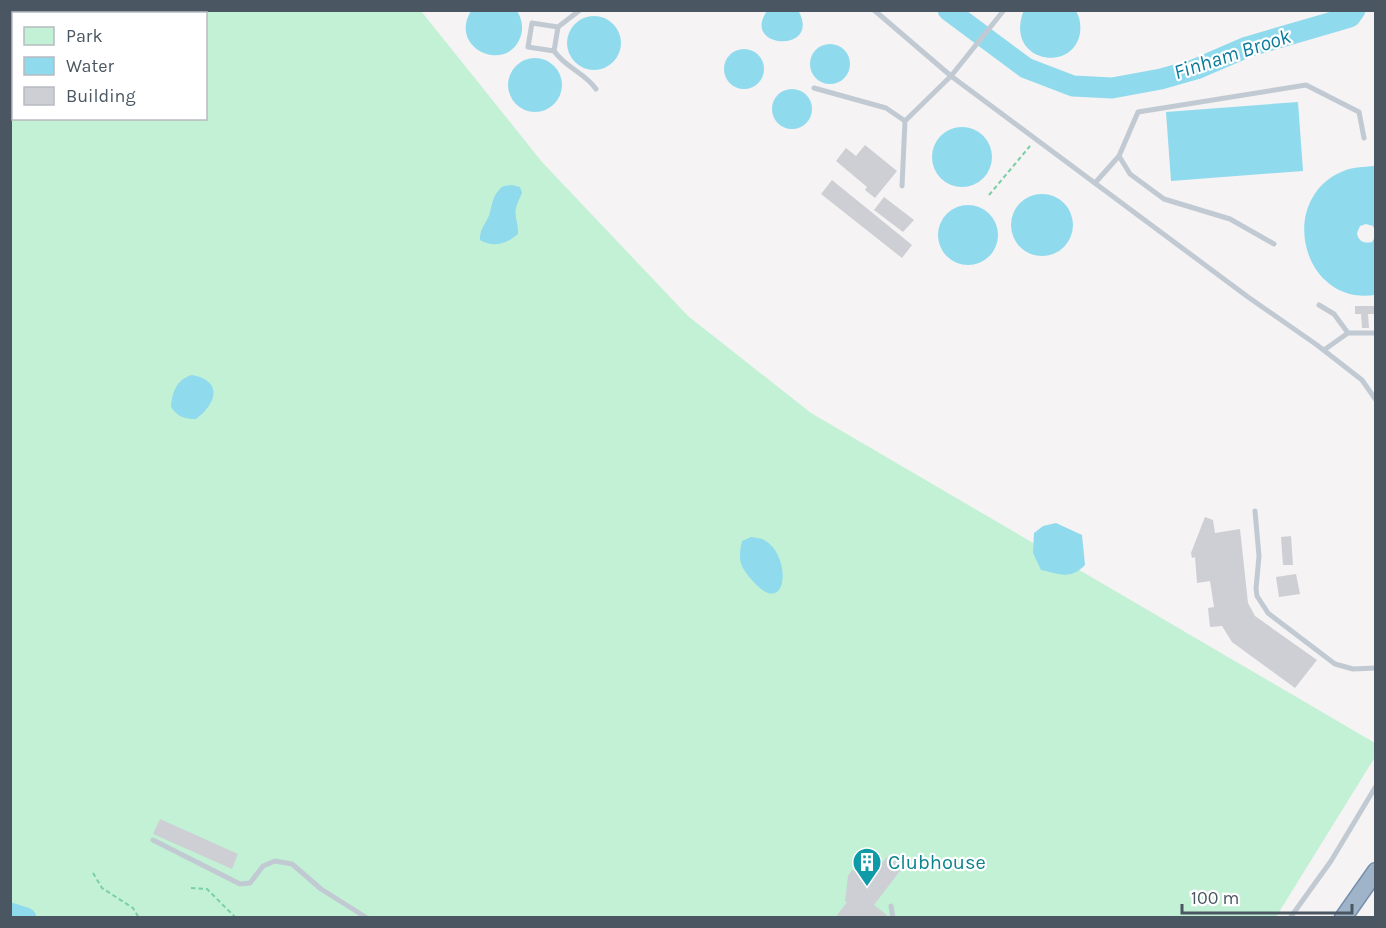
<svg xmlns="http://www.w3.org/2000/svg" width="1386" height="928" font-family="Karla,sans-serif">
  <rect width="100%" height="100%" fill="#f5f3f3"/>
  <path fill="#c3f1d5" fill-rule="evenodd" d="M 11,11 L 421,11 L 542,162 L 688,316 L 811,413 L 1375,743 L 1375,757 L 1276,917 L 11,917 ZM 14,14 L 206,14 L 206,118 L 14,118 Z"/>
  <path fill="#90daee" d="M 798,10 C 823,54 740,49 767,11 Z
    M 1024,10 L 1076,11 C 1080,18 1081,25 1080,33 C 1073,75 1003,61 1024,10 Z
    M 517,11 C 522,19 524,28 520,38 C 506,74 448,48 471,11 Z
    M567 43a27 27 0 1 1 54 0a27 27 0 1 1-54 0Z
    M810 64a20 20 0 1 1 40 0a20 20 0 1 1-40 0Z
    M724 69a20 20 0 1 1 40 0a20 20 0 1 1-40 0Z
    M508 85a27 27 0 1 1 54 0a27 27 0 1 1-54 0Z
    M772 109a20 20 0 1 1 40 0a20 20 0 1 1-40 0Z
    M 1298,102 L 1303,171 L 1171,181 L 1166,112 Z
    M932 157a30 30 0 1 1 60 0a30 30 0 1 1-60 0Z
    M 1373,166 L 1376,166 L 1375,230 L 1373,226 L 1366,224 L 1360,226 L 1357,233 C 1358,241 1364,244 1372,242 L 1375,237 L 1375,295 C 1301,306 1275,196 1346,170 C 1354,167 1365,167 1373,166 Z
    M 512,185 L 520,187 L 522,193 C 520,198 517,203 516,208 C 514,217 519,225 518,234 C 506,244 494,248 480,240 C 479,228 488,222 490,212 C 492,205 493,196 499,190 C 502,185 507,186 512,185 Z
    M1011 225a31 31 0 1 1 62 0a31 31 0 1 1-62 0Z
    M938 235a30 30 0 1 1 60 0a30 30 0 1 1-60 0Z
    M 192,375 C 224,381 216,404 196,419 C 184,419 178,417 171,407 C 172,392 177,379 192,375 Z
    M 1056,523 L 1082,535 L 1085,565 C 1071,580 1059,574 1041,570 L 1033,553 L 1034,533 L 1043,526 Z
    M 751,537 C 755,538 761,538 764,540 C 793,555 788,623 751,579 C 739,565 738,559 742,541 Z"/>
  <g fill="none" stroke-linecap="round" stroke-linejoin="round">
    <path stroke="#90daee" stroke-width="21" d="M 948,10 L 1026,68 L 1073,86 L 1112,88 L 1161,79 L 1196,69 L 1247,47 L 1350,17 L 1355,10
      M 10,913 L 26,918"/>
  </g>
  <path fill="#cdcfd5" d="M 865,145 L 897,171 L 875,198 L 865,190 L 867,187 L 836,161 L 846,148 L 856,156 Z
    M 832,180 L 912,245 L 902,258 L 821,194 Z
    M 884,197 L 914,220 L 903,232 L 874,210 Z
    M 1355,306 L 1374,306 L 1374,314 L 1368,314 L 1369,328 L 1362,328 L 1361,314 L 1355,314 Z
    M 1205,517 L 1213,520 L 1215,533 L 1240,529 L 1248,603 L 1255,616 L 1317,660 L 1295,688 L 1232,642 L 1222,626 L 1210,627 L 1208,608 L 1214,607 L 1210,581 L 1197,583 L 1195,557 L 1192,558 L 1191,553 Z
    M 1291,536 L 1293,565 L 1283,565 L 1281,537 Z
    M 1296,574 L 1300,594 L 1279,597 L 1276,577 Z
    M 160,819 L 238,854 L 232,869 L 153,834 Z
    M 887,857 L 894,862 L 898,857 L 906,863 L 874,905 L 887,915 L 886,918 L 835,918 L 847,902 L 845,901 L 848,876 L 852,870 L 858,871 L 859,865 L 855,865 L 860,858 L 883,862 Z"/>
  <g fill="none" stroke-linecap="round" stroke-linejoin="round">
    <g stroke="#7690ad" stroke-width="19">
      <path id="trunk" d="M 1343,918 L 1376,871"/>
    </g>
    <path stroke="#7ad0a6" stroke-width="2" stroke-dasharray="4.5 3" stroke-linecap="butt" d="M 989,195 L 1030,146
      M 93,873 L 102,888 L 133,908 L 139,918
      M 191,888 L 207,889 L 236,918"/>
    <path stroke="#c1cad2" stroke-width="5" d="M 874,10 L 951,76 L 1248,297 L 1317,345 L 1362,380 L 1376,400
      M 532,23 L 558,27 L 554,51 L 528,47 Z
      M 558,27 L 580,10
      M 554,51 C 567,69 584,72 596,89
      M 814,88 L 886,108 L 905,121
      M 1119,156 L 1130,174 L 1164,199 L 1230,219 L 1274,244
      M 1095,183 L 1119,156 L 1138,112 L 1306,85 L 1359,112 L 1364,138
      M 902,186 L 905,121 L 951,76 L 1004,10
      M 1319,305 L 1334,314 L 1348,333
      M 1324,350 L 1348,333 L 1376,333
      M 1255,511 L 1259,556 L 1256,589 L 1257,596 L 1268,613 L 1335,664 L 1353,669 L 1376,668
      M 153,840 L 240,884 L 250,883 L 263,866 L 275,861 L 292,864 L 321,889 L 367,918
      M 891,906 L 893,918
      M 1290,918 L 1331,861 L 1376,786"/>
    <use href="#trunk" stroke="#9fb4c9" stroke-width="16"/>
  </g>
  <defs>
    <g id="building-pin" transform="scale(1.5)"><path d="M0 17L-7.5 6A9.5 9.5 0 1 1 7.5 6Z" fill="#0f9aa8" stroke="#fff"/><path d="M-4-6H4V6H1V3H-1V6H-4ZM-2.5-4.3h1.7v1.8h-1.7ZM.8-4.3h1.7v1.8H.8ZM-2.5-1h1.7V.8h-1.7ZM.8-1h1.7V.8H.8Z" fill="#fff"/></g>
  </defs>
  <g fill-rule="evenodd">
    <use href="#building-pin" x="867" y="862"/>
  </g>
  <g text-anchor="middle" stroke-width="4.5" stroke-linejoin="round" paint-order="stroke">
    <g font-size="20" fill="#0d838f" stroke="#fff" text-anchor="start">
      <text x="888" y="869">Clubhouse</text>
    </g>
    <g font-size="21" font-style="italic" fill="#0c7c9b" stroke="#fff">
      <text transform="translate(1232 54) rotate(-18)" y="7">Finham Brook</text>
    </g>
  </g>
  <rect width="1386" height="928" fill="none" stroke="#4a5661" stroke-width="24"/>
  <rect x="12" y="12" width="195" height="108" fill="#ffffff" stroke="#b7bbc0" stroke-width="1.5"/>
  <rect x="24" y="27" width="30" height="18" fill="#c3f1d5" stroke="#b7bbc0" stroke-width="1.5"/>
  <text x="66" y="42" font-size="18" fill="#4a5661">Park</text>
  <rect x="24" y="57" width="30" height="18" fill="#90daee" stroke="#b7bbc0" stroke-width="1.5"/>
  <text x="66" y="72" font-size="18" fill="#4a5661">Water</text>
  <rect x="24" y="87" width="30" height="18" fill="#cdcfd5" stroke="#b7bbc0" stroke-width="1.5"/>
  <text x="66" y="102" font-size="18" fill="#4a5661">Building</text>
  <path d="M1182 904v9h170v-9" fill="none" stroke="#4a5661" stroke-width="3"/>
  <text x="1191" y="904" font-size="18" fill="#4a5661" stroke="#ffffff" stroke-width="4.5" paint-order="stroke">100 m</text>
</svg>
